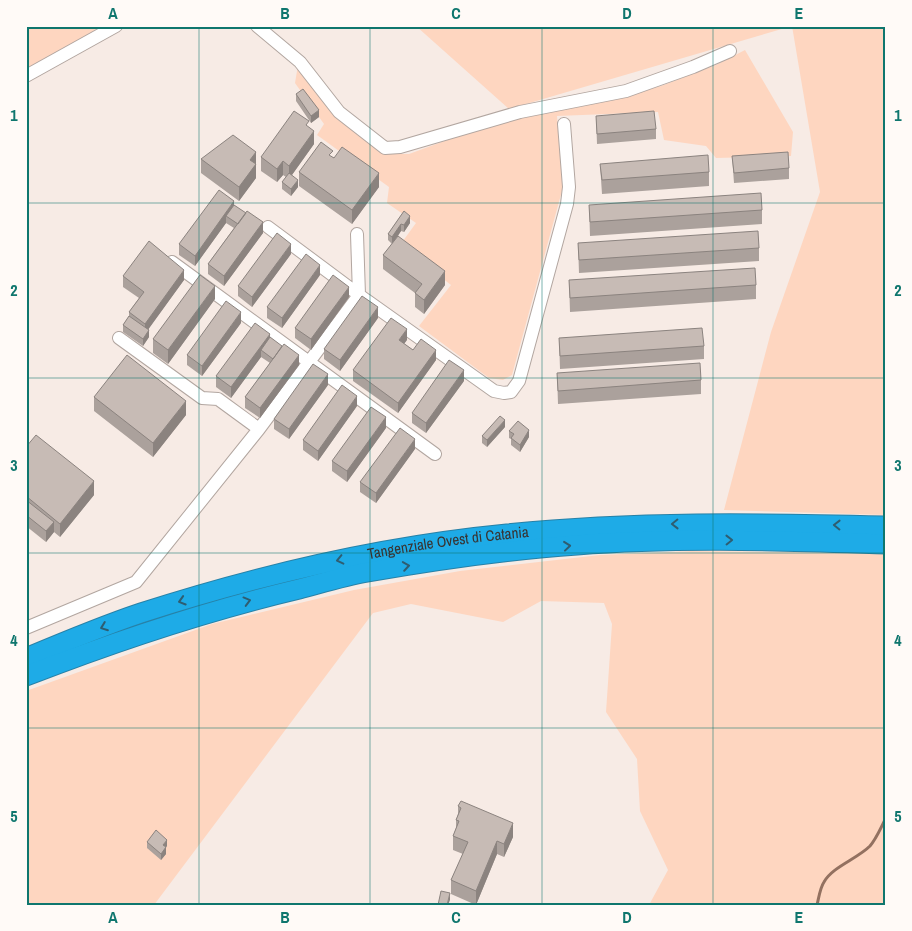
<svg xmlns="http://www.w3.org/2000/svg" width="912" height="931" font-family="'Archivo Narrow',sans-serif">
  <rect width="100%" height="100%" fill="#f7ebe5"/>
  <path fill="#fed6c0" d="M 26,26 L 105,26 L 26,70 Z
    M 416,26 L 886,26 L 886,515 L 724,510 L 771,332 L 820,192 L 792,26 L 509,109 Z
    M 745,50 L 793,132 L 791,156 L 716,158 L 706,146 L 664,140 L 658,112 L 557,116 L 563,187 L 512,375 L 503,380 L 489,378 L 419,326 L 451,285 L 400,245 L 416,223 L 387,203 L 389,187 L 317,135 L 324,124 L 295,83 L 298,65 L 385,154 L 409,154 L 494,123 L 619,98 L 661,86 L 716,65 Z
    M 692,551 L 886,553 L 886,905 L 649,905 L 668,870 L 640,811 L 637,759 L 606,712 L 612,624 L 604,603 L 541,601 L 503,622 L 411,604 L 373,613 L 154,905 L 26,905 L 26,691 L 212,624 L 354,590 L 460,571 L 600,555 Z"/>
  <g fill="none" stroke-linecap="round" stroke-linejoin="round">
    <path stroke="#937160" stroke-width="3" d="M 817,905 C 819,897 820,888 824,882 C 832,867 857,859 870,846 C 877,838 881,827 886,818"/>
    <g stroke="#b2a6a0" stroke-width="14">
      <path id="minor" d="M 257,26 L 300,62 L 339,112 L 385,148 L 400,147 L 520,112 L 626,91 L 693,67 L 730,51
        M 26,76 L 116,26
        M 268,227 L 366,300 L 494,391 L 504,393 L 511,392 L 519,381 L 567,204 L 569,187 L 564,124
        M 172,262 L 435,454
        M 119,338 L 202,398 L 218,399 L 259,429
        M 26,628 L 136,582 L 259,429 L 359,295 L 357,234"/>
    </g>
    <g stroke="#2781a7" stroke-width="21">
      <g id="highway">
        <path id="s1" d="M 26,658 C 64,642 102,626 141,613 C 259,575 383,546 507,534 C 635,521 758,523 886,526"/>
        <path d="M 26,676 C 116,641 206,611 299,589 C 322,583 345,576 368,572 C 437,560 507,550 577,545 C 680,537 783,541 886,544"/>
      </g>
    </g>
    <use href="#minor" stroke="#fff" stroke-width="12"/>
    <use href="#highway" stroke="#1eabe7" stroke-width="19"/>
  </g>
  <path fill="#aba19c" d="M 296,94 L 319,117 L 311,123 L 296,101 Z
    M 596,116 L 656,129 L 656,139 L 597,144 Z
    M 309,127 L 314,144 L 292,175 L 298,187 L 291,196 L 282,189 L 282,182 L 286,177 L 283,175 L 277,182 L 261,171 L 261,157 Z
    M 256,152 L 256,178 L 239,201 L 201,173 L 201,159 Z
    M 732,156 L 789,168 L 789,179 L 734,183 Z
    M 333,157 L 379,187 L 352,224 L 299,186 L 299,172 Z
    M 600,164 L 709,172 L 709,186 L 602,194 Z
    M 234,205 L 263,233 L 224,286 L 208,274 L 208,264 L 234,228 L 226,223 L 195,266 L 179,255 L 179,244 Z
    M 589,205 L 762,210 L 762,224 L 590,236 Z
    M 404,211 L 410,223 L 404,232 L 401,231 L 398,236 L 445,285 L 424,314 L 415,307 L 415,293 L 383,269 L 383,255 L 392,244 L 388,240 L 388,234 Z
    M 578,243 L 759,248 L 759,261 L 579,273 Z
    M 291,254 L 252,307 L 238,296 L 238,286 Z
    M 320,275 L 282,328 L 267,318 L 267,307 Z
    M 123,276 L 184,280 L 148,329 L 149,337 L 143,346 L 123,332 L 123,325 L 129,316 L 129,312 L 139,298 L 123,287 Z
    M 569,280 L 756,285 L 756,299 L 570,312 Z
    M 349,297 L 311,350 L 295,338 L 295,328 Z
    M 215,299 L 168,364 L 153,353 L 153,339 Z
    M 378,318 L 340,371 L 324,359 L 324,349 Z
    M 241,323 L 202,376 L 187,365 L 187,355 Z
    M 270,337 L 299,365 L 260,418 L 245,408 L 245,397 L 270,363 L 261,357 L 231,398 L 216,387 L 216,376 Z
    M 559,338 L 704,346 L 704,359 L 560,369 Z
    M 407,340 L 404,344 L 413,350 L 436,360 L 398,413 L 353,381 L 353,370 Z
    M 557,373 L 701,380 L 701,394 L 558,404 Z
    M 464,381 L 426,433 L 412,423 L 412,413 Z
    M 328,385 L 289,439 L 274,429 L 274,419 Z
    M 94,397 L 186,415 L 153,457 L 94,411 Z
    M 357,406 L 318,461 L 303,450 L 303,440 Z
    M 505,427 L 487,447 L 482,443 L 482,436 Z
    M 386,428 L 347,482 L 332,471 L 332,461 Z
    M 509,431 L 529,437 L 520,452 L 511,445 L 511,439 L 509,438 Z
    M 26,447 L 94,495 L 60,537 L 54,532 L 46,542 L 26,526 Z
    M 415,449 L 376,503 L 360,492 L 360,482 Z
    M 458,806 L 513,837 L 504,857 L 497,854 L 476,905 L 451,894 L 451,880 L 463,854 L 453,850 L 453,836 L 456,828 L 456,820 L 458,814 Z
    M 147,842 L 167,846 L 166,847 L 166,854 L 161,860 L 147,848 Z"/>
  <path fill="#8b837f" d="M 319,110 L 319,117 L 311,123 L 311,116 Z
    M 314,131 L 314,144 L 289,179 L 289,166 Z
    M 256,152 L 256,178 L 239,201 L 239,187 L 250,160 Z
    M 283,161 L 283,175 L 277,182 L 277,169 Z
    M 379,173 L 379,187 L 352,224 L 352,210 Z
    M 298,180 L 298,187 L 291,196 L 291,189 Z
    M 234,201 L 234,212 L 226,216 L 226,223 L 195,266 L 195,256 Z
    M 410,216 L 410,223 L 404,232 L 404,225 Z
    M 263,222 L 263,233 L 224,286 L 224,276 Z
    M 401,224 L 401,231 L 392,244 L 392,237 Z
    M 291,244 L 291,254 L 252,307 L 252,297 Z
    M 320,265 L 320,275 L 282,328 L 282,318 Z
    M 184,270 L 184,280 L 145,334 L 145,324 Z
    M 445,271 L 445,285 L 424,314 L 424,300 Z
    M 215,286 L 215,299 L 168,364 L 168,350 Z
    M 349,287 L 349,297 L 311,350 L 311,339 Z
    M 378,307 L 378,318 L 340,371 L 340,360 Z
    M 241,312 L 241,323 L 202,376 L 202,366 Z
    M 407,329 L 407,340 L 399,350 L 399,340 Z
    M 149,330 L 149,337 L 143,346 L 143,339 Z
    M 270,334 L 270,344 L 261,350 L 261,357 L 231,398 L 231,387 Z
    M 436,350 L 436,360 L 398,413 L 398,403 Z
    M 299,355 L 299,365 L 260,418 L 260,408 Z
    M 464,370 L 464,381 L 426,433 L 426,423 Z
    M 328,374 L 328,385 L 289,439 L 289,429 Z
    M 357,396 L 357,406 L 318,461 L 318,451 Z
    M 186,401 L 186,415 L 153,457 L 153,443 Z
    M 386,417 L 386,428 L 347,482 L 347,471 Z
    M 505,420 L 505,427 L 487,447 L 487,440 Z
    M 529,430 L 529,437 L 520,452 L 520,445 Z
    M 415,439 L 415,449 L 376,503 L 376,493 Z
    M 94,481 L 94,495 L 60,537 L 60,524 Z
    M 54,522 L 54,532 L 46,542 L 46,531 Z
    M 513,823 L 513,837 L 504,857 L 504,844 Z
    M 167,840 L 167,846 L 163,851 L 163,845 Z
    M 497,841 L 497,854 L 476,905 L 476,891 Z
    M 166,847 L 166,854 L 161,860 L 161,854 Z
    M 450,893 L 450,900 L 448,905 L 447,905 Z"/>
  <path fill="#c7bbb5" stroke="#8b837f" d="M 303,89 L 319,110 L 311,116 L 296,94 Z
    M 294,111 L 309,121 L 306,125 L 314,131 L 289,166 L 283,161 L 277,169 L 261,157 Z
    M 654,111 L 656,129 L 597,134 L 596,116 Z
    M 233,135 L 256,152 L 250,160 L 256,164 L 239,187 L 201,159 Z
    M 321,142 L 333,151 L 329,155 L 334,158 L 342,147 L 379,173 L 352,210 L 299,172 Z
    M 788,152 L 789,168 L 734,173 L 732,156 Z
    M 708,155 L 709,172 L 602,180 L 600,164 Z
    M 289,173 L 298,180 L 291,189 L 282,182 Z
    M 219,190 L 234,201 L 195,256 L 179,244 Z
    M 761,193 L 762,210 L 590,222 L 589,205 Z
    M 234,205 L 246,213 L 238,224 L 226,216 Z
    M 247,211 L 263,222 L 224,276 L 208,264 Z
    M 404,211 L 410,216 L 404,225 L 401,224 L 392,237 L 388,234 Z
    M 758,231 L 759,248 L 579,260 L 578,243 Z
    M 277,233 L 291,244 L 252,297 L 238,286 Z
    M 398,236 L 445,271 L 424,300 L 415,293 L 422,284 L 383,255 Z
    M 149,241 L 184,270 L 145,324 L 129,312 L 144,292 L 123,276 Z
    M 306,254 L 320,265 L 282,318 L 267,307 Z
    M 755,268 L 756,285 L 570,298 L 569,280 Z
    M 200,275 L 215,286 L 168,350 L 153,339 Z
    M 333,275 L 349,287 L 311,339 L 295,328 Z
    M 362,296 L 378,307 L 340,360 L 324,349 Z
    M 226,301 L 241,312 L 202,366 L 187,355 Z
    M 129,316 L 149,330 L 143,339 L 123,325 Z
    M 391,318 L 407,329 L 399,340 L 413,350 L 421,339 L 436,350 L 398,403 L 353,370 Z
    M 255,323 L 270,334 L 231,387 L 216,376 Z
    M 702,328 L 704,346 L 560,356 L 559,338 Z
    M 270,337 L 282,346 L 273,359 L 261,350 Z
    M 284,344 L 299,355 L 260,408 L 245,397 Z
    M 127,355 L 186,401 L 153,443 L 94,397 Z
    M 449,360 L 464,370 L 426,423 L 412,413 Z
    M 700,363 L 701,380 L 558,391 L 557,373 Z
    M 313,364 L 328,374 L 289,429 L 274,419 Z
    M 342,385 L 357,396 L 318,451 L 303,440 Z
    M 371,407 L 386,417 L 347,471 L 332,461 Z
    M 500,416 L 505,420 L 487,440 L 482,436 Z
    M 518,421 L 529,430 L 520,445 L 511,438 L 514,434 L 509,431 Z
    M 400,428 L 415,439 L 376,493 L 360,482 Z
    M 36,435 L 94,481 L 60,524 L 26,496 L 26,447 Z
    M 26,500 L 54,522 L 46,531 L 26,515 Z
    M 461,801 L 513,823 L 504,844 L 497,841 L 476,891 L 451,880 L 468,842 L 453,836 L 459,821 L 456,820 L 461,808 L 458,806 Z
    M 156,830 L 167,840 L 163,845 L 166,847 L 161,854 L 147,842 Z
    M 441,891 L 450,893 L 447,905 L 438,905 Z"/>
  <defs><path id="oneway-chevron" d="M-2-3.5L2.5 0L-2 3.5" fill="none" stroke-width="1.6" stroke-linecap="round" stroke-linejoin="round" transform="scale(1.25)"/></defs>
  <g stroke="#2f5d71">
    <use href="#oneway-chevron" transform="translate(675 524) rotate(179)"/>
    <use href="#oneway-chevron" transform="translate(837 525) rotate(-179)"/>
    <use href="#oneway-chevron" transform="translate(729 540) rotate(-1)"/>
    <use href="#oneway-chevron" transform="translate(567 546) rotate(-6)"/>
    <use href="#oneway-chevron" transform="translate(340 560) rotate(167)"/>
    <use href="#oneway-chevron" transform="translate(406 566) rotate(-9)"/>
    <use href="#oneway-chevron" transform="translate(182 601) rotate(163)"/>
    <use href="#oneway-chevron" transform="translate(247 601) rotate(-15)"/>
    <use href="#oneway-chevron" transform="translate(104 627) rotate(159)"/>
  </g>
  <path fill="none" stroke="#0f766e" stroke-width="1" stroke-opacity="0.55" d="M 199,26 L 199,905M 370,26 L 370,905M 542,26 L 542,905M 713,26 L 713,905M 26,203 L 886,203M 26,378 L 886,378M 26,553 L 886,553M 26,728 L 886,728"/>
  <g text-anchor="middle" stroke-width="4.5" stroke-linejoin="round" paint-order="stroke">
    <g font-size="15" fill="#383331" stroke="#fffaf7">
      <text dy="5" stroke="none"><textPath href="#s1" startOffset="439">Tangenziale Ovest di Catania</textPath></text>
    </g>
  </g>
  <rect width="912" height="931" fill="none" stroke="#fffaf7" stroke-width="55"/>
  <rect x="28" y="28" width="856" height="876" fill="none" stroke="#0f766e" stroke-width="2"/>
  <g font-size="16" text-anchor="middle" font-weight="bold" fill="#0f766e">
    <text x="113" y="19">A</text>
    <text x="285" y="19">B</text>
    <text x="456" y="19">C</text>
    <text x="627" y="19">D</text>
    <text x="799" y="19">E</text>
    <text x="14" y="121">1</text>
    <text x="898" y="121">1</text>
    <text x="14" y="296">2</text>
    <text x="898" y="296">2</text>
    <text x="14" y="471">3</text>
    <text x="898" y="471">3</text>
    <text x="14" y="646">4</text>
    <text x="898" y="646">4</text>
    <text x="14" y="822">5</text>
    <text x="898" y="822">5</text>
    <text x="113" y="923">A</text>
    <text x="285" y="923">B</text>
    <text x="456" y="923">C</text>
    <text x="627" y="923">D</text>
    <text x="799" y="923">E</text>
  </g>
</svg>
